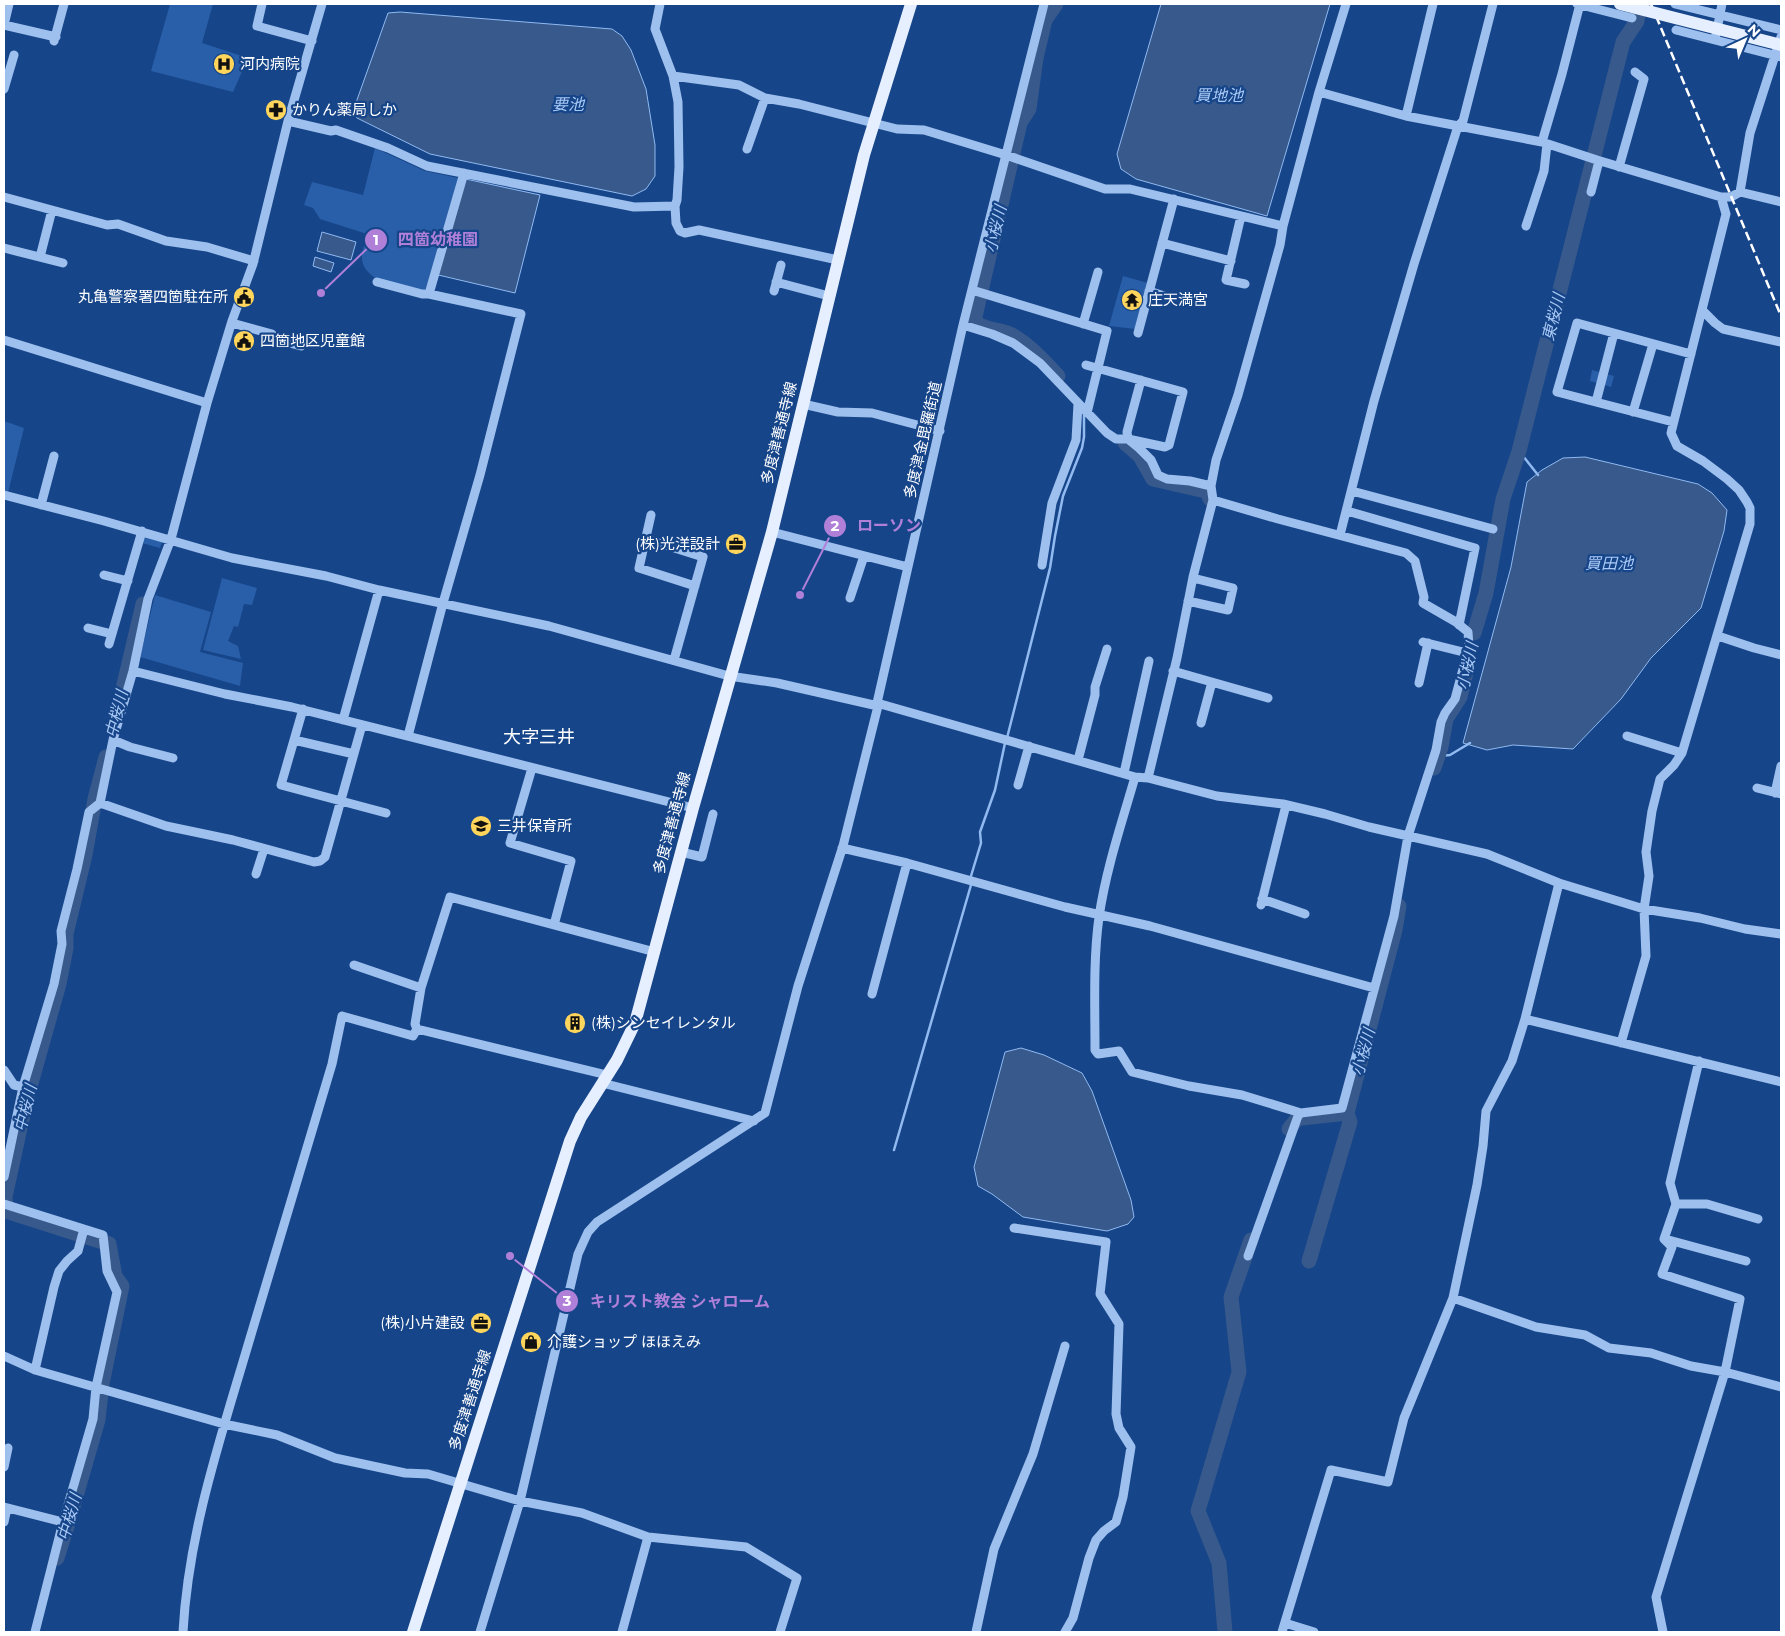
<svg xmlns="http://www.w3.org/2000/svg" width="1785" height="1636" font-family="Montserrat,'Noto Sans JP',sans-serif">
  <rect width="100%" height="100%" fill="#164589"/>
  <path fill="#295ea8" d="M 170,4 L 213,4 L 202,43 L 248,58 L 233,92 L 151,71 Z
    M 375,148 L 425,171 L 458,178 L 429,287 L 421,291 L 375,278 C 356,264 362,255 367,234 L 320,219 L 313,208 L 304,205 L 312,182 L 363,195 Z
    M 1123,276 L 1148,283 L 1135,329 L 1109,326 Z
    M 1592,370 L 1614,376 L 1611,387 L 1590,381 Z
    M 4,421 L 24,428 L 8,493 L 4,492 Z
    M 144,534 L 163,540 L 160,548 L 142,543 Z
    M 222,578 L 257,588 L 252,605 L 244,604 L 238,627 L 234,626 L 228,641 L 238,646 L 241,659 L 203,650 Z
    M 155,595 L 211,612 L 200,652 L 243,663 L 240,686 L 140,657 Z"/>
  <path fill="#37598c" stroke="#91baf1" d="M 1161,4 L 1330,4 L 1267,216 L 1136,179 L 1121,169 L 1117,154 Z
    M 400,12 L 612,29 L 622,36 L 631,50 L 646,89 L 655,145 L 655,176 L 646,189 L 632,196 L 430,154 L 357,118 L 353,111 L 388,13 Z
    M 461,178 L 540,195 L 515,293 L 434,274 Z
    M 322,232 L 356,242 L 351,260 L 317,251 Z
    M 315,257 L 334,263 L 331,272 L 313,266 Z
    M 1585,457 L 1698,484 L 1712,493 L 1727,510 L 1724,531 L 1701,608 L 1651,658 L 1621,699 L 1573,749 L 1513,745 L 1487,750 L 1463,743 L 1511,567 L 1527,482 L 1542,470 L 1563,458 Z
    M 1021,1048 L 1044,1055 L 1082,1073 L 1092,1091 L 1131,1200 L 1134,1217 L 1128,1224 L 1107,1231 L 1023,1217 L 992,1194 L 978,1186 L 974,1167 L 1005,1052 Z"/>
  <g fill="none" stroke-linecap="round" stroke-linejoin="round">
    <path stroke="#91baf1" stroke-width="2.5" d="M 1519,451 L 1538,475
      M 1007,738 L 1050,568 L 1055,536 L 1063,496 L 1082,448 L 1084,437 L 1084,415
      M 1439,756 L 1450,755 L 1470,743
      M 894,1150 L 971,885 L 971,876 L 981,843 L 980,832 L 995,790 L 1005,743"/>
    <path stroke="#37598c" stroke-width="15" d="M 1056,4 L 1045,20 L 1036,58 L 1029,109 L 1020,123 L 974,321 C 983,330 999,329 1010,334 C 1029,344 1044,361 1058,376
      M 1125,443 L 1140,456 L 1153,479 L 1205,491 L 1208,493 L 1210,499
      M 1474,633 L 1486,593 L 1503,499 L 1519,451 L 1623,42 L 1637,21 L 1639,4
      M 116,718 L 143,604
      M 1434,768 L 1441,747 L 1446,719 L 1460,697 L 1466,673
      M 1289,1129 L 1297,1119 L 1302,1118 L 1347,1113
      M 1309,1261 L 1350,1122 L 1347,1113 L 1395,930 L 1399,906
      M 57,1558 L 70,1517 L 98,1420 L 102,1384 L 122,1286 L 115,1276 L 109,1244 L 6,1211 L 5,1197 L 26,1101 L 59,984 L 66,948 L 66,934 L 85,855 L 95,799 L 106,757
      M 1225,1632 L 1219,1563 L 1198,1511 L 1239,1372 L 1231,1297 L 1251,1240"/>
    <path stroke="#9ec0ee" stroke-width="9" d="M 262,4 L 257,26 L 312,41
      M 660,4 L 655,29 L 673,76 L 678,102 L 679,167 L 677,200 L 675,206 L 676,223 L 680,231 L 685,233 L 699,230 L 838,260
      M 1346,4 L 1319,92 L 1406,116 L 1542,142 L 1597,160 L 1721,197 L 1731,197 L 1740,192 L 1781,202
      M 1577,4 L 1632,18
      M 1675,4 L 1781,30
      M 1722,4 L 1715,40 L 1781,57
      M 4,25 L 56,37
      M 4,25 L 9,4
      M 1676,30 L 1715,40
      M 54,41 L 64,4
      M 673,76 L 739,85 L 765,98 L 799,104 L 897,129 L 924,130 L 1006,155 L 1105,189 L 1130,189 L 1283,226
      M 4,89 L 14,55
      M 1406,116 L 1433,4
      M 288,121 L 331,131 L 336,130 L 388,148 L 427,166 L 634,207 L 675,206
      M 1542,142 L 1562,74 L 1580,4
      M 747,149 L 765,98
      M 1619,167 L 1644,79 L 1635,72
      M 1591,192 L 1599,161
      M 1740,192 L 1750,133 L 1781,37
      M 4,197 L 107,225 L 118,224 L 166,241 L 207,247 L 254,261
      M 1241,216 L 1226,280 L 1245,284
      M 1526,226 L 1544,171 L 1547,144
      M 1162,243 L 1231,261
      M 4,248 L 63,263
      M 40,257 L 52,210
      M 377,282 L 422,294 L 429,294 L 521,314 L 480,475 L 443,603 L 408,736
      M 776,282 L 829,296
      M 972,290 L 1107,331 L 1087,413
      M 774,291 L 781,265
      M 1149,291 L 1167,297
      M 429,294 L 464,173
      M 1702,310 L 1715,323 L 1723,329 L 1781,342
      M 232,323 L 272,334 L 274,339 L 301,346
      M 1083,324 L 1098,272
      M 963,325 L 992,334 L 1013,343 L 1040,363 L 1107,433 L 1116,439 L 1128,439 L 1139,448 L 1151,460 L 1158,475 L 1167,479 L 1190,481 L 1211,486
      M 1138,333 L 1174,199
      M 4,340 L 207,403
      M 1086,365 L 1183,392 L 1169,445 L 1165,447 L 1128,439 L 1127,432 L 1141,380
      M 1596,402 L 1614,333
      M 803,404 L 838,412 L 872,413 L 940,431
      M 1633,412 L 1653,344
      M 1673,422 L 1557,392 L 1577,323 L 1691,354
      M 1352,491 L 1493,529
      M 4,495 L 104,521 L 232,558 L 326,576 L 379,590 L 549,626 L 729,676 L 777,683 L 878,706
      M 1213,500 L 1278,519 L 1406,553 L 1415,561 L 1424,597 L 1423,603 L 1456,622 L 1468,632 L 1469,647 L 1455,699 L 1445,713 L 1441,722 L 1436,750 L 1408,836 L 1394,916 L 1342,1108 L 1301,1113 L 1298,1116 L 1248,1256
      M 41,505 L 54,456
      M 1347,511 L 1475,548 L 1459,625
      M 651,515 L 639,568 L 695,586
      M 772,532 L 908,567
      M 1340,535 L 1374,401 L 1414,264 L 1458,126 L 1463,121 L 1493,4
      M 646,539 L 703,557 L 674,660
      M 1042,565 L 1052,503 L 1076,440 L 1078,404
      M 104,575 L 128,581
      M 850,598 L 864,556
      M 1188,601 L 1228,610 L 1233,588 L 1193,578
      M 88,628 L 112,634
      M 1718,636 L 1754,648 L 1781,655
      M 1423,642 L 1467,653
      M 109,644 L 142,531
      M 133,671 L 225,694 L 292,707 L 693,808
      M 1173,671 L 1268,698
      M 1419,683 L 1428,643
      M 877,703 L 1135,777 L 1148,778 L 1217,796 L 1283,804 L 1325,814 L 1369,827 L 1487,854 L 1559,883 L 1644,909 L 1700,918 L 1745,929 L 1781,934
      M 303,709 L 281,785 L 386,813
      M 343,720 L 379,590
      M 1201,723 L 1212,682
      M 1627,736 L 1682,753
      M 113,740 L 130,747 L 173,758
      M 294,740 L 354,754
      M 1078,760 L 1095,695 L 1095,687 L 1107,649
      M 532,768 L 510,843 L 571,861 L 554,925
      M 1124,773 L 1149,661
      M 1135,777 C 1122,822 1106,869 1099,917 C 1093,961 1095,1005 1095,1050 L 1098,1054 L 1119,1051 L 1132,1072 L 1189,1086 L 1242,1095 L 1301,1113
      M 1148,778 L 1177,658 L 1193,577 L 1213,500 L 1211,486 L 1216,460 L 1238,395 L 1280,245 L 1283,226 L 1319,92
      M 1018,785 L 1029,746
      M 1757,788 L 1781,794
      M 1775,793 L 1781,766
      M 100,803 L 166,826 L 233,840 L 314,862 L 320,861 L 325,857 L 362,725
      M 842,848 L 907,863 L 1065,907 L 1150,926 L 1374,988
      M 681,852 L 702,857 L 713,814
      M 256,874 L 264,849
      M 1262,899 L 1305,914
      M 1261,905 L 1286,805
      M 354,965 L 421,988
      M 872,994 L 907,863
      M 1525,1019 L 1781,1082
      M 417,1029 L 415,1024 L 421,988 L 450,897 L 655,952
      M 1621,1043 L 1646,956 L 1644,909 L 1649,876 L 1646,852 L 1652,811 L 1660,779 L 1674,765 L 1682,753 L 1750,524 L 1750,508 L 1747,502 L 1739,490 L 1727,479 L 1703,461 L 1677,446 L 1671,433 L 1726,214 L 1721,197
      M 4,1070 L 14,1085 L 23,1087
      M 602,1083 L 754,1121
      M 4,1177 L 23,1087 L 54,984 L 62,944 L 61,931 L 77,869 L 89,812 L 100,803 L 113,740 L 133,671 L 148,599 L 171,539 L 207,403 L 232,321 L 253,264 L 288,121 L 322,4
      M 4,1204 L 103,1235 L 107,1271 L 117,1292 L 96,1387 L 93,1419 L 63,1522 L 35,1632
      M 1676,1204 L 1707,1204 L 1758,1219
      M 1014,1228 L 1106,1242 L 1100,1294 L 1119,1324 L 1116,1414 L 1119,1428 L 1131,1447 L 1123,1497 L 1116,1522 L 1104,1531 L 1096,1540 L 1089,1558 L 1073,1618 L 1065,1632
      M 1665,1239 L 1746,1261
      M 1453,1298 L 1536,1327 L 1585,1335 L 1609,1348 L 1651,1353 L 1691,1366 L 1725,1372 L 1781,1387
      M 4,1356 L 35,1370 L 224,1424 L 277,1435 L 335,1458 L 405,1473 L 428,1474 L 520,1501 L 582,1513 L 648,1537 L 746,1547 L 797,1578 L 780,1632
      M 35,1370 L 54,1287 L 59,1271 L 67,1261 L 78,1251 L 84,1229
      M 4,1467 L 8,1448
      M 4,1507 L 63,1522
      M 4,1522 L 7,1508
      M 1285,1623 L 1314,1632
      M 183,1632 C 188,1537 218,1446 245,1355 C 274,1258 303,1161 332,1064 L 342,1016 L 413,1036 L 417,1029 L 607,1075
      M 480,1632 L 520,1501 L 578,1254 L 588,1232 L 597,1222 L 765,1113 L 798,986 L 843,846 L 878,706 L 877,703 L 963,325 L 1044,4
      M 622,1632 L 648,1537
      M 976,1632 L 994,1549 L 1033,1454 L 1065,1346
      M 1282,1632 L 1331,1470 L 1388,1482 L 1404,1418 L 1453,1298 L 1477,1185 L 1483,1146 L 1486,1111 L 1512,1061 L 1525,1019 L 1559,883
      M 1663,1632 L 1656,1597 L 1725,1372 L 1740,1299 L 1662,1274 L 1672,1247 L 1664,1239 L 1676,1204 L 1670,1183 L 1699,1061"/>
    <path stroke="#e6efff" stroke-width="12" d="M 413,1632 L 570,1141 L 581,1117 L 617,1060 L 635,1023 L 693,808 L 772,532 L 864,155 L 911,4"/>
    <path stroke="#fff" stroke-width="2.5" stroke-dasharray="9 4" stroke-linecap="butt" d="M 1651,4 L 1781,316"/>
    <path stroke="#e6efff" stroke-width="12" d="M 1620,4 L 1781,45"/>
  </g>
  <defs>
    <g id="hospital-disc" transform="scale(1.125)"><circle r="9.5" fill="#ffd55c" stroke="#164589"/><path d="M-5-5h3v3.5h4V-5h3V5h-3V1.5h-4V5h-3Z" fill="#111"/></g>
    <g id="pharmacy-disc" transform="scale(1.125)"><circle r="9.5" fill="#ffd55c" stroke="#164589"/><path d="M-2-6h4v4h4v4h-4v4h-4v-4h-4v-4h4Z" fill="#111"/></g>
    <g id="civic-disc" transform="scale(1.125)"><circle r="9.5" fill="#ffd55c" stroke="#164589"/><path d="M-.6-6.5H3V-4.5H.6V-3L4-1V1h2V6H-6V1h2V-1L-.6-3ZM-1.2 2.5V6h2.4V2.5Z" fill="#111"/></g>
    <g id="temple-disc" transform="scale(1.125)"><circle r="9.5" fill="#ffd55c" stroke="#164589"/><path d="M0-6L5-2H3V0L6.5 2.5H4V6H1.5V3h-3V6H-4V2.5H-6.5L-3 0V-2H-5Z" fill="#111"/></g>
    <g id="office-disc" transform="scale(1.125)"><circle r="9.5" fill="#ffd55c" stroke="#164589"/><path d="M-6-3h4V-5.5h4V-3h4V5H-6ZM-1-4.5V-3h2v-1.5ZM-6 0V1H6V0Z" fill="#111"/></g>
    <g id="school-disc" transform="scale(1.125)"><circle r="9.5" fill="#ffd55c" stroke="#164589"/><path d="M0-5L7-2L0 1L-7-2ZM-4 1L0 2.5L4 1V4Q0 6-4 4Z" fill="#111"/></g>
    <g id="building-disc" transform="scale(1.125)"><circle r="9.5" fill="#ffd55c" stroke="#164589"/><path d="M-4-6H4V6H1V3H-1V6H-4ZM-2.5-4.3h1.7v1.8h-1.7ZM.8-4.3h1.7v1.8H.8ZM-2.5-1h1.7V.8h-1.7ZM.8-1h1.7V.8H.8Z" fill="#111"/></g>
    <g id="shop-disc" transform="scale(1.125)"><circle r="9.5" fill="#ffd55c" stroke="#164589"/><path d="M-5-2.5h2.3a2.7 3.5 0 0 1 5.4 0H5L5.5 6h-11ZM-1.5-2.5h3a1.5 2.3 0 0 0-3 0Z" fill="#111"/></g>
  </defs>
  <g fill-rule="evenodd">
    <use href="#hospital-disc" x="224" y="64"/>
    <use href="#pharmacy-disc" x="276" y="110"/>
    <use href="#civic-disc" x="244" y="297"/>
    <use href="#temple-disc" x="1132" y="300"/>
    <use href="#civic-disc" x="244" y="341"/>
    <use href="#office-disc" x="736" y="544"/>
    <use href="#school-disc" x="481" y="826"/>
    <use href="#building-disc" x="575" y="1023"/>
    <use href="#office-disc" x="481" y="1323"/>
    <use href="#shop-disc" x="531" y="1342"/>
  </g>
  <g text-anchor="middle" stroke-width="4.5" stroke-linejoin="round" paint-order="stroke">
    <g font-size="15" fill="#fff" stroke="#164589" text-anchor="start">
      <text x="240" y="69">河内病院</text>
      <text x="292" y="115">かりん薬局しか</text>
      <text x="228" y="302" text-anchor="end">丸亀警察署四箇駐在所</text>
      <text x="1148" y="305">庄天満宮</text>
      <text x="260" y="346">四箇地区児童館</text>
      <text x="720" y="549" text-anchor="end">(株)光洋設計</text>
      <text x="497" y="831">三井保育所</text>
      <text x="591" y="1028">(株)シンセイレンタル</text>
      <text x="465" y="1328" text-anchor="end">(株)小片建設</text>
      <text x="547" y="1347">介護ショップ ほほえみ</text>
    </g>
    <g font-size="15" fill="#fff" stroke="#164589">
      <text transform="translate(779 433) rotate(-76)" y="5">多度津善通寺線</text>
      <text transform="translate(923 440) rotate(-77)" y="5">多度津金毘羅街道</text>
      <text transform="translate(672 823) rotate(-75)" y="5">多度津善通寺線</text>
      <text transform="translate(470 1400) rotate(-72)" y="5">多度津善通寺線</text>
    </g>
    <g font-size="16" font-style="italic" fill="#aacaf6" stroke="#164589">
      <text x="1219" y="101">買地池</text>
      <text x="568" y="110">要池</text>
      <text transform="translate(995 229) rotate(-77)" y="6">小桜川</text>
      <text transform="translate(1553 317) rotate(-76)" y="6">東桜川</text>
      <text x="1609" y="569">買田池</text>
      <text transform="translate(1467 666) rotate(-78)" y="6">小桜川</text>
      <text transform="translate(116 714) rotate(-76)" y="6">中桜川</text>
      <text transform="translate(1363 1052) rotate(-75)" y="6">小桜川</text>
      <text transform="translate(25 1108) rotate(-76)" y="6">中桜川</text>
      <text transform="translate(69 1517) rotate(-74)" y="6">中桜川</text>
    </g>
    <g font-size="18" fill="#fff" stroke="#164589">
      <text x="539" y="743">大字三井</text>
    </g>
  </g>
  <path fill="none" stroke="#b080d9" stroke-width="2" d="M321 293L376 240M800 595L835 526M510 1256L567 1301"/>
  <g fill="#b080d9" stroke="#164589" stroke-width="2">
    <circle cx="321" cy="293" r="5"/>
    <circle cx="800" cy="595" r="5"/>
    <circle cx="510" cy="1256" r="5"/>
    <circle cx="376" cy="240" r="12"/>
    <circle cx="835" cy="526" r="12"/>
    <circle cx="567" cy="1301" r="12"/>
  </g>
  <g font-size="15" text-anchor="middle" font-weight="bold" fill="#fff">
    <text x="376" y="245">1</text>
    <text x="835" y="531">2</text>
    <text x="567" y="1306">3</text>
  </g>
  <g font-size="16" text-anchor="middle" font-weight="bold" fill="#b080d9" stroke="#164589" stroke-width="4.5" stroke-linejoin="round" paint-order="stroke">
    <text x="438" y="245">四箇幼稚園</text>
    <text x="889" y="531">ローソン</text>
    <text x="680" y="1307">キリスト教会 シャローム</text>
  </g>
  <rect width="1785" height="1636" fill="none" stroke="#ffffff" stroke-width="10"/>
  <g transform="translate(1745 40) rotate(44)" stroke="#164589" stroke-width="4" paint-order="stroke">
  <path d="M0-4L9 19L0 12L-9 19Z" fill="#ffffff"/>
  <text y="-8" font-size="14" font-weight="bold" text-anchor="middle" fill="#ffffff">N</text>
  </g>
</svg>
